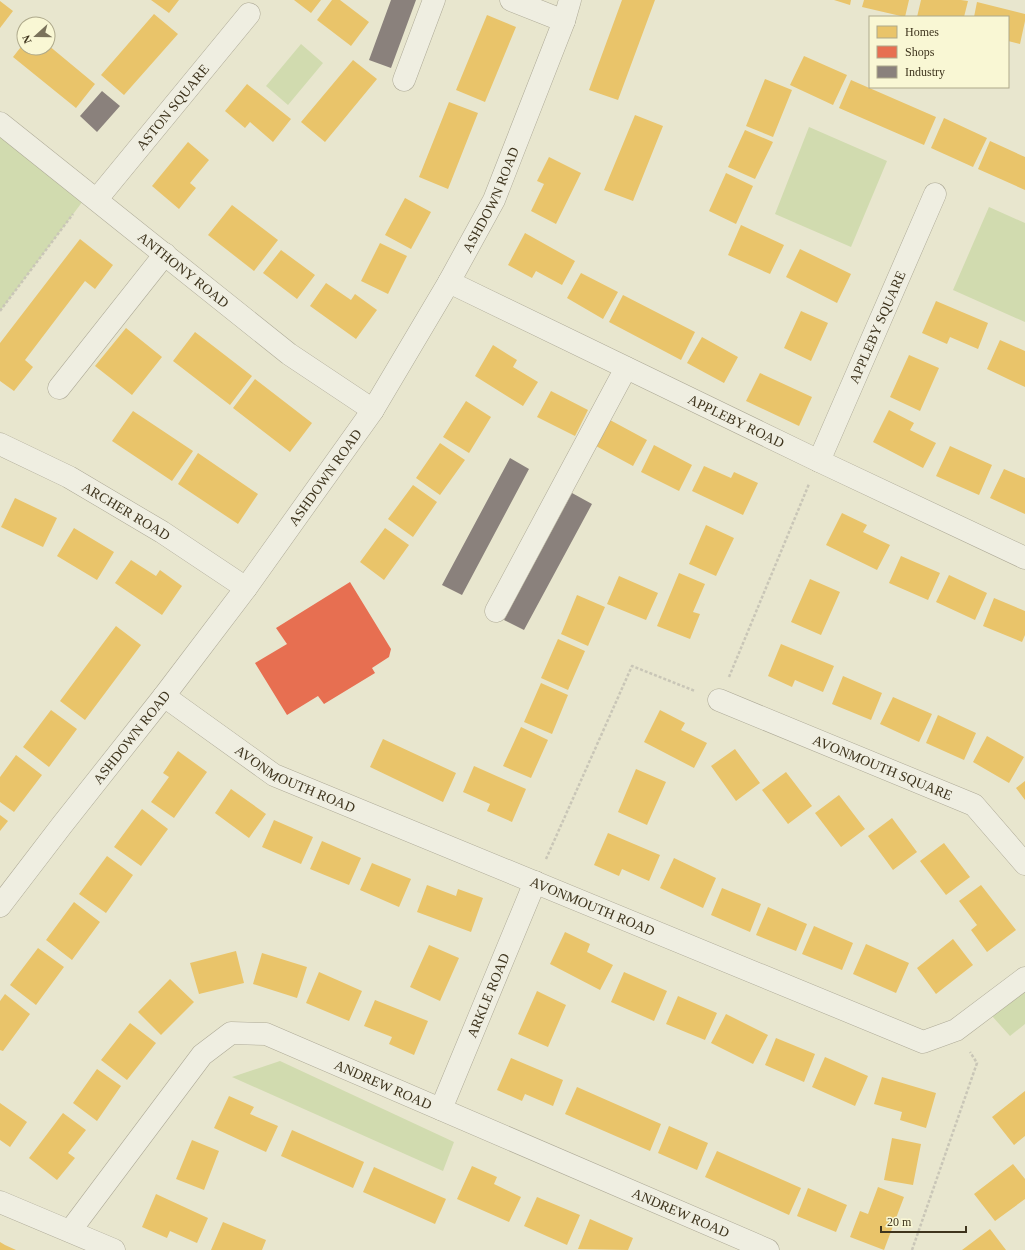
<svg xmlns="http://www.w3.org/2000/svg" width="1025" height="1250" font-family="'Times New Roman',serif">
  <rect width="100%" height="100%" fill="#e8e6ce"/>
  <path fill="#d1dbaf" d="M 301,44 L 323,63 L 288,105 L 266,86 Z
    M 0,123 L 89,193 L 0,311 Z
    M 809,127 L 887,161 L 851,247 L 775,214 Z
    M 989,207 L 1025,223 L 1025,322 L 953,290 Z
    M 1025,991 L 1025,1024 L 1010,1036 L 992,1016 Z
    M 280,1061 L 454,1142 L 443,1171 L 232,1077 Z"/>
  <path fill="#e9c46a" d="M 151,0 L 179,0 L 169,13 Z
    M 294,0 L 321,0 L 311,13 Z
    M 332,0 L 340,0 L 369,22 L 351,46 L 317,20 Z
    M 622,0 L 655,0 L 618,100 L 589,90 Z
    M 834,0 L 851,0 L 850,5 Z
    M 864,0 L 909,0 L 905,17 L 862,7 Z
    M 921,0 L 961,0 L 968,1 L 964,17 L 917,17 Z
    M 0,1 L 13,11 L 0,28 Z
    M 977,2 L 1025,14 L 1025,21 L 1020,44 L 1008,41 L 1008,17 L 974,17 Z
    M 154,14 L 178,34 L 124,95 L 101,75 Z
    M 487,15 L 516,27 L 485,102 L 456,90 Z
    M 24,43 L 24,48 L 48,48 L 48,45 L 95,84 L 76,108 L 13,57 Z
    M 804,56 L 847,75 L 833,105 L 790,85 Z
    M 353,60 L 377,79 L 325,142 L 301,122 Z
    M 765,79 L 792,90 L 773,137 L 746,126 Z
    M 851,80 L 936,117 L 924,145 L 839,108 Z
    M 247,84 L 291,119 L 273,142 L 250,122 L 245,128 L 225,111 Z
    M 449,102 L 478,113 L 448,189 L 419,177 Z
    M 635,115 L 663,126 L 633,201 L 604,190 Z
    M 944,118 L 987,138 L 973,167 L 931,148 Z
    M 745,130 L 773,142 L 755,179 L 728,167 Z
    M 990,141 L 1025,157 L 1025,190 L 978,169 Z
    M 188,142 L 209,160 L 190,183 L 196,188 L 179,209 L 152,186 Z
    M 549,157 L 581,173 L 556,224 L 531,211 L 544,184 L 537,181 Z
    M 726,173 L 753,186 L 736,224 L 709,211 Z
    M 405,198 L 431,212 L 411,249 L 385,235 Z
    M 232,205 L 278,240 L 254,271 L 208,235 Z
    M 741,225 L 784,245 L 770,274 L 728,255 Z
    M 525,233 L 575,261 L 562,285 L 536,271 L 532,278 L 508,265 Z
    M 80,239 L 113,265 L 95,289 L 85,281 L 25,360 L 33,367 L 14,391 L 0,381 L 0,343 Z
    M 380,243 L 407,256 L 388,294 L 361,281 Z
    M 800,249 L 851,274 L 837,303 L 786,277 Z
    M 281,250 L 315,275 L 297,299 L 263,273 Z
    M 581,273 L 618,292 L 603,319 L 567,298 Z
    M 326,283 L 351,300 L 355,294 L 377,310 L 356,339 L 310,306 Z
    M 623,295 L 695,332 L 681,360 L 609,322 Z
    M 936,301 L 988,323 L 978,349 L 950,337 L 947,344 L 922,333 Z
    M 801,311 L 828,323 L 811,361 L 784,348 Z
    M 126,328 L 162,357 L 132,395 L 95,366 Z
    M 195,332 L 252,376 L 230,405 L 173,361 Z
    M 702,337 L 738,357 L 724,383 L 687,363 Z
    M 1000,340 L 1025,351 L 1025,387 L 987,369 Z
    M 493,345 L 517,360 L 513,367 L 538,382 L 523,406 L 475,376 Z
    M 909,355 L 939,368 L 920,411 L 890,397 Z
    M 760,373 L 812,397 L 799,426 L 746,401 Z
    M 255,379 L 312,423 L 290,452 L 233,408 Z
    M 551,391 L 588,410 L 575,436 L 537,417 Z
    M 466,401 L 491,417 L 469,453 L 443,437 Z
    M 889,410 L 914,423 L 910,430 L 936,443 L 923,468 L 873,442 Z
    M 133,411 L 193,451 L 172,481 L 112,441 Z
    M 610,420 L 647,440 L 633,466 L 596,446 Z
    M 440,443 L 465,460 L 440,495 L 416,478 Z
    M 654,445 L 692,465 L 679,491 L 641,472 Z
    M 950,446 L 992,465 L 979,495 L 936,476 Z
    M 198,453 L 258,494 L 238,524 L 178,484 Z
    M 704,466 L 731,478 L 734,472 L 758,483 L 743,515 L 692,491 Z
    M 1004,469 L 1025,478 L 1025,514 L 990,498 Z
    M 413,485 L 437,502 L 413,537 L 388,519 Z
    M 15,498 L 57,518 L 43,547 L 1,527 Z
    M 842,513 L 867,525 L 863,532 L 890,545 L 877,570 L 826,545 Z
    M 706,525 L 734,538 L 716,576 L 689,564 Z
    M 74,528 L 114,552 L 97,580 L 57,556 Z
    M 385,528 L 409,545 L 384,580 L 360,562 Z
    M 901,556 L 940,573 L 928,600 L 889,583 Z
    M 131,560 L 156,576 L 160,570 L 182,586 L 162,615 L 115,583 Z
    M 679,573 L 705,584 L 693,612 L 700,614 L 690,639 L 657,626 Z
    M 949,575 L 987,593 L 975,620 L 936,602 Z
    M 619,576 L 658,593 L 646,620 L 607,604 Z
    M 810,579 L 840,592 L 821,635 L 791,622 Z
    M 577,595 L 605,607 L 588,646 L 561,634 Z
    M 994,598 L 1025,611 L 1025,635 L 1022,642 L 983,626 Z
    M 116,626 L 141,645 L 85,720 L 60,701 Z
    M 558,639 L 585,651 L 568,690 L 541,678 Z
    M 781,644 L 834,666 L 823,692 L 795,680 L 792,687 L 768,676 Z
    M 843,676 L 882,693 L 871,720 L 832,704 Z
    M 541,683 L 568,695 L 552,734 L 524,722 Z
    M 893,697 L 932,714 L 919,742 L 880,724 Z
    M 51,710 L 77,729 L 49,767 L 23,747 Z
    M 660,710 L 685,723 L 681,730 L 707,743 L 694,768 L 644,742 Z
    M 938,715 L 976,733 L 964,760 L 926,743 Z
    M 521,727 L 548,740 L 531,778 L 503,766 Z
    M 987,736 L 1024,757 L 1009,783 L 973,762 Z
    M 383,739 L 456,773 L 443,802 L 370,767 Z
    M 735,749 L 760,783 L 736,801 L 711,766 Z
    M 178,751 L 207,772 L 174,818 L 151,802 L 169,777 L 163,773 Z
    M 16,755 L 42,775 L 14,812 L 0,802 L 0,777 Z
    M 474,766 L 526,789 L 512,822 L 487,811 L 490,804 L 463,792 Z
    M 636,769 L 666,782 L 647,825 L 618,812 Z
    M 786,772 L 812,806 L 788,824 L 762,790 Z
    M 1025,781 L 1025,800 L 1016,788 Z
    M 231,789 L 266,814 L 249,838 L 215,813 Z
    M 839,795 L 865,829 L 841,847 L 815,813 Z
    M 142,809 L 168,829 L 141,866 L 114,847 Z
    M 0,815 L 8,821 L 0,831 Z
    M 892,818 L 917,852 L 893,870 L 868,836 Z
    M 274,820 L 313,837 L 301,864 L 262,847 Z
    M 608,833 L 660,855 L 649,881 L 622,869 L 619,876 L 594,865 Z
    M 322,841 L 361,858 L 349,885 L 310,869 Z
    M 944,843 L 970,877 L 946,895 L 920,861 Z
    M 107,856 L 133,875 L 106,913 L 79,894 Z
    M 674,858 L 716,878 L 703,908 L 660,888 Z
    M 372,863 L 411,879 L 399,907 L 360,890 Z
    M 427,885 L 456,896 L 458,889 L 483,898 L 471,932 L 417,912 Z
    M 981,885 L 1016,930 L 987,952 L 971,930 L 977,925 L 959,901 Z
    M 722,888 L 761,904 L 750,932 L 711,915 Z
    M 74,902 L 100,922 L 72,960 L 46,940 Z
    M 768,907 L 807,924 L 796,951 L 756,935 Z
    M 814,926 L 853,943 L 842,970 L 802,954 Z
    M 565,932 L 590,944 L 587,952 L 613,965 L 600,990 L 550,964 Z
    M 953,939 L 973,965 L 936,994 L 917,968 Z
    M 866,944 L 909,963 L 896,993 L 853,974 Z
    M 429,945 L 459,958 L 440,1001 L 410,987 Z
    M 38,948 L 64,967 L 36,1005 L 10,985 Z
    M 236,951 L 244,983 L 199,994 L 190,963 Z
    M 262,953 L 307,967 L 297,998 L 253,984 Z
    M 319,972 L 362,991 L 349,1021 L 306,1003 Z
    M 624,972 L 667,991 L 654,1021 L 611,1002 Z
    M 170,979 L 194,1002 L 161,1035 L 138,1012 Z
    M 537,991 L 566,1005 L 548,1047 L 518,1034 Z
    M 5,994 L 30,1014 L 3,1051 L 0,1050 L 0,1001 Z
    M 678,996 L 717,1013 L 705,1040 L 666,1024 Z
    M 375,1000 L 428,1021 L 414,1055 L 389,1044 L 392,1037 L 364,1026 Z
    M 726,1014 L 768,1035 L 753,1064 L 711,1043 Z
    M 130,1023 L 156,1043 L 127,1080 L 101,1060 Z
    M 776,1038 L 815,1054 L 804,1082 L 765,1065 Z
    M 825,1057 L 868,1076 L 855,1106 L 812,1087 Z
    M 511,1058 L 563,1080 L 553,1106 L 525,1094 L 522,1101 L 497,1090 Z
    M 97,1069 L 121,1086 L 97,1121 L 73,1103 Z
    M 882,1077 L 936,1093 L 926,1128 L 900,1120 L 902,1112 L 874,1104 Z
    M 577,1087 L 661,1124 L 650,1151 L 565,1114 Z
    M 1025,1091 L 1025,1136 L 1014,1145 L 992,1117 Z
    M 229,1096 L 254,1107 L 250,1114 L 278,1126 L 266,1152 L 214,1128 Z
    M 0,1103 L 27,1122 L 10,1147 L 0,1140 Z
    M 63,1113 L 86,1130 L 68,1153 L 75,1158 L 57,1180 L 29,1158 Z
    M 669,1126 L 708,1143 L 697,1170 L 658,1153 Z
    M 292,1130 L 364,1162 L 353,1188 L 281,1156 Z
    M 892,1138 L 921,1144 L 913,1185 L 884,1180 Z
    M 192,1140 L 219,1151 L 204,1190 L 176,1179 Z
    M 717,1151 L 801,1188 L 789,1215 L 705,1177 Z
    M 1013,1164 L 1025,1179 L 1025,1199 L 995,1221 L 974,1194 Z
    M 472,1166 L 497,1177 L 494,1184 L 521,1197 L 509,1222 L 457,1199 Z
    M 374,1167 L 446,1199 L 435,1224 L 363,1192 Z
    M 878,1187 L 904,1197 L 884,1250 L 850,1237 L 860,1211 L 868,1214 Z
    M 808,1188 L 847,1205 L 836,1232 L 797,1216 Z
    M 156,1194 L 208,1218 L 197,1243 L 170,1231 L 167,1238 L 142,1227 Z
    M 537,1197 L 580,1215 L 567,1245 L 524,1226 Z
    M 590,1219 L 633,1238 L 628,1250 L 578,1249 Z
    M 223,1222 L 266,1240 L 262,1250 L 211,1250 Z
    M 990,1229 L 1006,1250 L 962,1250 Z
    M 0,1242 L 5,1245 L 16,1250 L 0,1250 Z"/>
  <path fill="#e76f51" d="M 350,582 L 391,649 L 389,657 L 372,668 L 375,673 L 324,704 L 318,696 L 287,715 L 255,663 L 287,644 L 276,628 Z"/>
  <path fill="#8a817c" d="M 391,0 L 416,0 L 391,68 L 369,60 Z
    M 102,91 L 120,106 L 97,132 L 80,116 Z
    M 510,458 L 529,469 L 462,595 L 442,585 Z
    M 572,493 L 592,504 L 524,630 L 504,620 Z"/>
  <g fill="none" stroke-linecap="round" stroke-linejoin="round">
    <g stroke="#aeaa97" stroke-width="23">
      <g id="minor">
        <path d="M 511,0 L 564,21"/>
        <path d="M 404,80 L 434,0"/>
        <path id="s1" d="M 0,123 L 289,354 L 373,410"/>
        <path id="s2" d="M 97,199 L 249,14"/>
        <path id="s3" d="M 449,282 L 819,461 L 1025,558"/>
        <path d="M 59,388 L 165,254"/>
        <path id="s4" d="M 0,444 L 69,477 L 162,532 L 246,588"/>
        <path id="s5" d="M 819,461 L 935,194"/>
        <path d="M 496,611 L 626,368"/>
        <path id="s6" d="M 164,696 L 274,775 L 923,1042 L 956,1030 L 1025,978"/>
        <path id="s7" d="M 719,700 L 974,805 L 1025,864"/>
        <path id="s8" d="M 0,906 L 62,825 L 164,696 L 246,588 L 373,410 L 449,282 L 494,200 L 564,21 L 570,0"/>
        <path id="s9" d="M 441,1109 L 535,882"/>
        <path d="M 0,1202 L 114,1250"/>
        <path id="s10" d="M 70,1231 L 202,1055 L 231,1033 L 266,1034 L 768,1250"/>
      </g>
    </g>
    <path stroke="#c9c6b7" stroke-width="2.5" stroke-dasharray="3 2" stroke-linecap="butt" d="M 0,311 L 73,214
      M 729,677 L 809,484
      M 546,859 L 632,666 L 695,691
      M 912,1250 L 977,1063 L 970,1052"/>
    <use href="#minor" stroke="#efeee1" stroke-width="22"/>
  </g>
  <g text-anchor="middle" stroke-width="4" stroke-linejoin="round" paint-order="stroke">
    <g font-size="14" fill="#3e341d" stroke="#f9f7d4">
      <text dy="5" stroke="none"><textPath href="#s2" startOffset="119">ASTON SQUARE</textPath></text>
      <text dy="5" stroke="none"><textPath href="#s8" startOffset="862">ASHDOWN ROAD</textPath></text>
      <text dy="5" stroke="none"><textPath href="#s1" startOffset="235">ANTHONY ROAD</textPath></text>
      <text dy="5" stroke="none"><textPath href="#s5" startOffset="146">APPLEBY SQUARE</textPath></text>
      <text dy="5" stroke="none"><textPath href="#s3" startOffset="319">APPLEBY ROAD</textPath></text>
      <text dy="5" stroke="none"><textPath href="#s8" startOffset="538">ASHDOWN ROAD</textPath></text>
      <text dy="5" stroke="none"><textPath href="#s4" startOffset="143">ARCHER ROAD</textPath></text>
      <text dy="5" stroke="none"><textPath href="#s8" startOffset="214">ASHDOWN ROAD</textPath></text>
      <text dy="5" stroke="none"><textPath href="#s7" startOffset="177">AVONMOUTH SQUARE</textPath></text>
      <text dy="5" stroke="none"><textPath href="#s6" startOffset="156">AVONMOUTH ROAD</textPath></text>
      <text dy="5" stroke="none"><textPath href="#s6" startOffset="480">AVONMOUTH ROAD</textPath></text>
      <text dy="5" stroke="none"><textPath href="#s9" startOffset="123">ARKLE ROAD</textPath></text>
      <text dy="5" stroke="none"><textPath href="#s10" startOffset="419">ANDREW ROAD</textPath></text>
      <text dy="5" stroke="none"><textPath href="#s10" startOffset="743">ANDREW ROAD</textPath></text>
    </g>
  </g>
  <rect x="869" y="16" width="140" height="72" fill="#f9f7d4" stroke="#aea98b"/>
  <rect x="877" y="26" width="20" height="12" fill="#e9c46a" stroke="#aea98b"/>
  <text x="905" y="36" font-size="12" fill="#3e341d">Homes</text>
  <rect x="877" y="46" width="20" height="12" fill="#e76f51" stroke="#aea98b"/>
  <text x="905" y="56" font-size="12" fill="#3e341d">Shops</text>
  <rect x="877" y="66" width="20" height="12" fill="#8a817c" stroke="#aea98b"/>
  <text x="905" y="76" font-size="12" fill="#3e341d">Industry</text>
  <g transform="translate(36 36) rotate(249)"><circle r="19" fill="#f9f7d4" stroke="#aea98b"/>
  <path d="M0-3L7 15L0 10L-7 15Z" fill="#7a725b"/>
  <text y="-6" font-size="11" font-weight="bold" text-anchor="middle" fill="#3e341d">N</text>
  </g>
  <path d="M881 1226v6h85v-6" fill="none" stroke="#3e341d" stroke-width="2"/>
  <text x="887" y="1226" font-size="12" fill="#3e341d" stroke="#f9f7d4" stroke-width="3" paint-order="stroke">20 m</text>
</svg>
